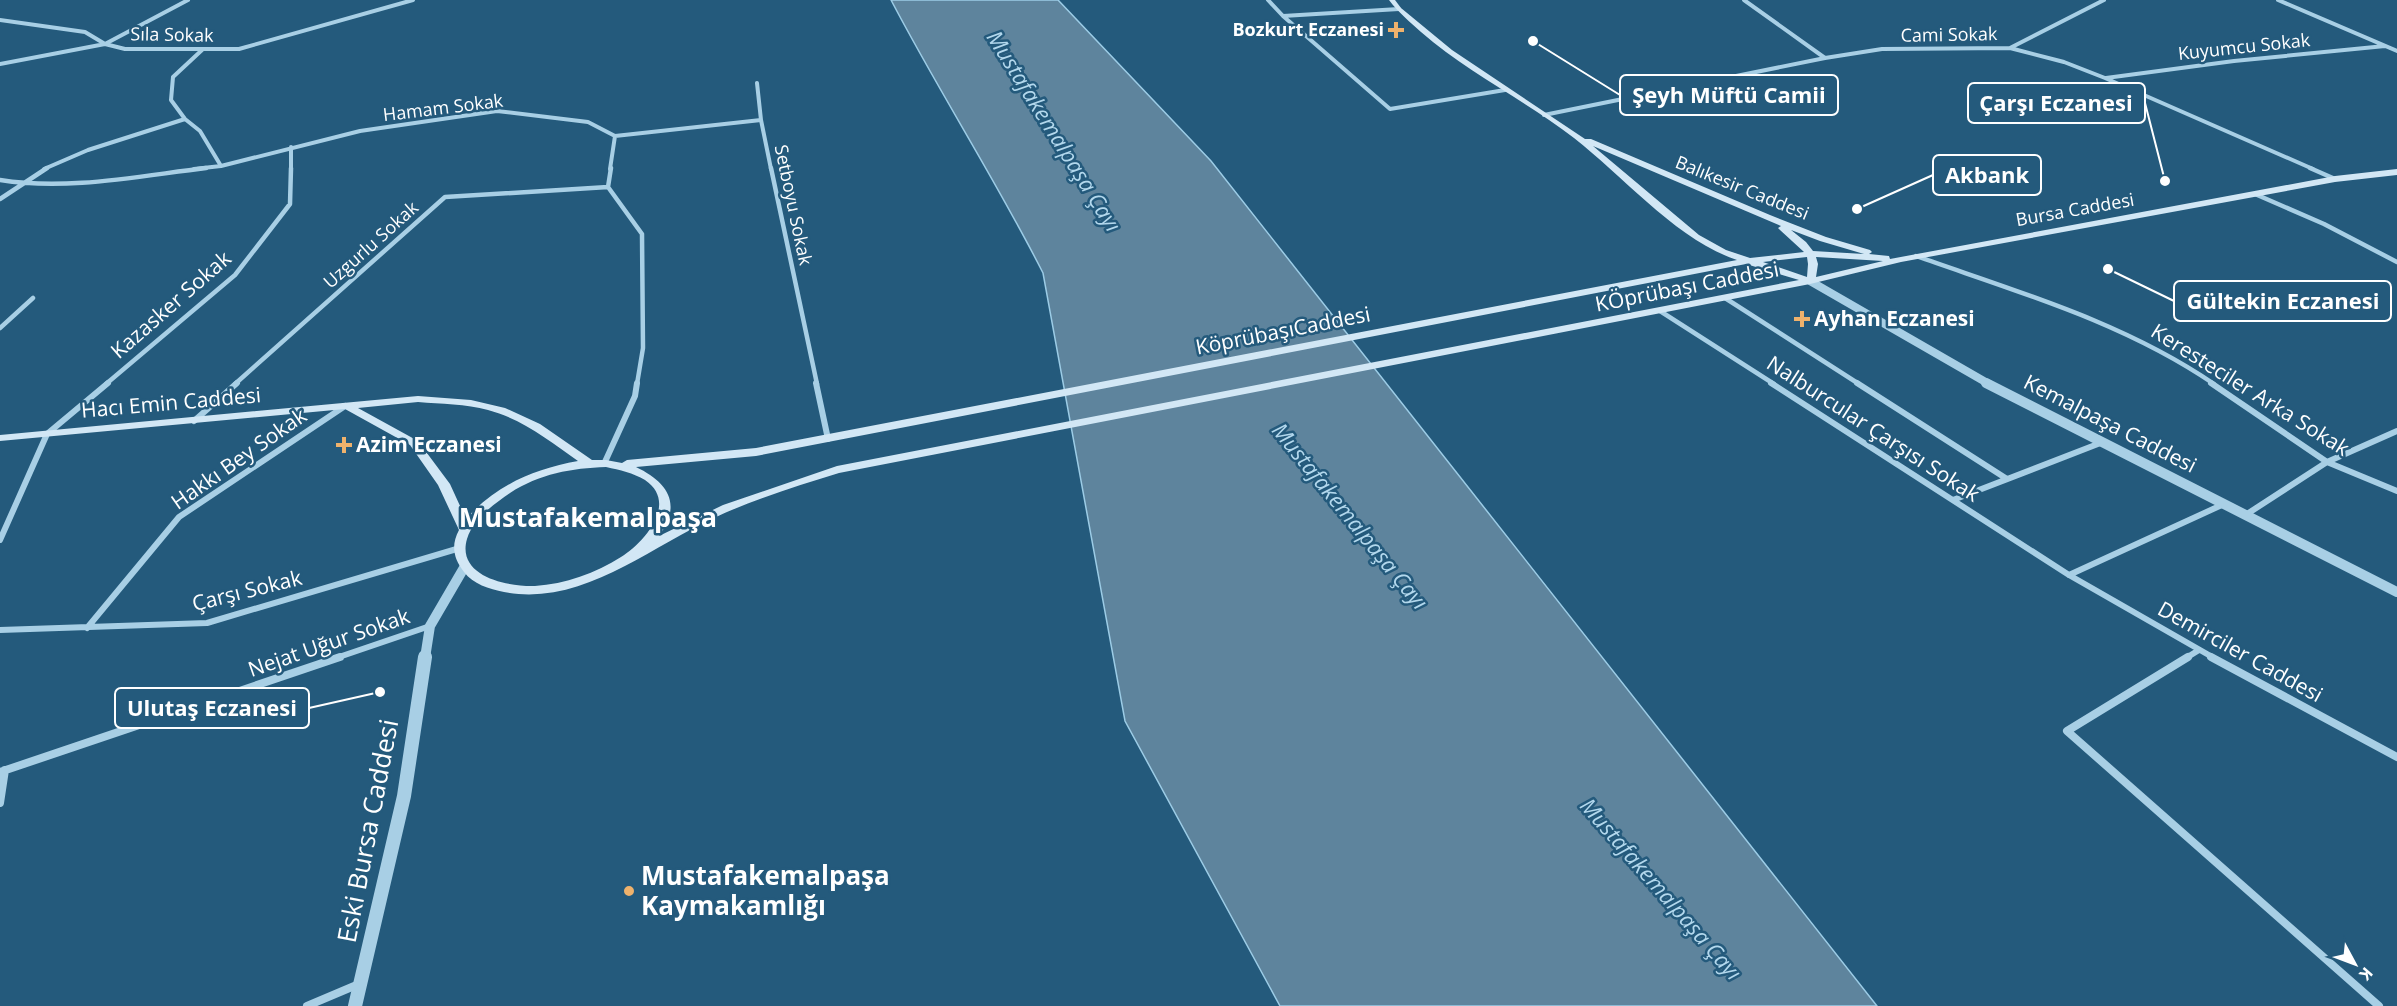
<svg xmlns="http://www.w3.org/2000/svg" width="2397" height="1006" font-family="'Open Sans',sans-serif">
  <rect width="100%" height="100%" fill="#245a7c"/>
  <path fill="#5e849d" stroke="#9ccce6" stroke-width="1.5" d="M 891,0 L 1058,0 L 1211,161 L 1877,1006 L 1280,1006 L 1125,721 L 1043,273 C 996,180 939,92 891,0 Z"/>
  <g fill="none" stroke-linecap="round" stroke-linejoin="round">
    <path stroke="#a8cfe5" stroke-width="4" d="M 1268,0 L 1283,16 L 1390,109 L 1505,90
      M 1744,0 L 1825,58
      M 2278,0 L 2397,51
      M 1283,16 L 1399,9
      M 0,20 L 85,32 L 105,44 L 125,49 L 239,49 L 413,0
      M 2010,48 L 2104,0
      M 202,50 L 173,77 L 171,100 L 185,119 L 200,131 L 221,166
      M 0,64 L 105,44 L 188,0
      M 2106,78 L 2234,61 L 2385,46
      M 757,83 L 761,120
      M 1544,115 L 1825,58 L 1882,49 L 2010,48 L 2064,62 L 2105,78 L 2313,169
      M 615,136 L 761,120 L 771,169
      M 44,169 L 88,150 L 185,119
      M 194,169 L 221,166 L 360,131 L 497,111 L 588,122 L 615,136 L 610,169
      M 291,169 L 291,147"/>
    <path stroke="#a8cfe5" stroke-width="4.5" d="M 611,168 L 608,187 L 642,234 L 643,348 L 637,384
      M 771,168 L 817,384
      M 2310,168 L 2335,179
      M 0,180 C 67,191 139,176 206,168
      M 2255,194 L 2324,224 L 2397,262
      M 0,199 L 47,168
      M 1916,256 C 2018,292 2123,322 2214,384
      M 1725,298 L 1859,384
      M 1660,311 L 1774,384
      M 0,328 L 33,298
      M 106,384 L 235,275 L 290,204 L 291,168
      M 235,384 L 445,197 L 608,187"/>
    <path stroke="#a8cfe5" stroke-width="6" d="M 816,383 L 828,439
      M 1771,383 L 2069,575 L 2214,658
      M 1857,383 L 2007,479
      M 2211,383 L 2327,462 L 2397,491
      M 194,421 L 237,383
      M 604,464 L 635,396 L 637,383
      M 1953,500 L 2103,442
      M 2247,514 L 2327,462 L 2397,431
      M 0,540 L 47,434 L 108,383
      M 2069,575 L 2224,504
      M 87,628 L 179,517 L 345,406
      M 0,630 L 207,623 L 460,548
      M 336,658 L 430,626
      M 2186,658 L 2199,650"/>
    <path stroke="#a8cfe5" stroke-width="8" d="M 2188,657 L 2067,731 L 2379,1006
      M 2211,657 L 2397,757
      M 0,772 L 340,657
      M 0,803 L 5,770
      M 307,1006 L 359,984"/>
    <path stroke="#a8cfe5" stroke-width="8" d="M 1810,281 L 1989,384"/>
    <path stroke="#a8cfe5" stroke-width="10" d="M 1986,383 L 2397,592
      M 425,658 L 430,626 L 465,566"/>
    <path stroke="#a8cfe5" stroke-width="14" d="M 355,1006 L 404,796 L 425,657"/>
    <path fill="#d2e7f5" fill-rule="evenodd" d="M 1389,0 L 1395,0 L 1401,8 L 1452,50 L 1585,139 L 1591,139 L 1770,215 L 1826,237 L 1870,250 L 1872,252 L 1869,254 L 1889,256 L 1890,259 L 2335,176 L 2397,169 L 2397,175 L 2335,182 L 1901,262 L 1810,284 L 839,473 C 797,486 754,499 714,518 C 648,548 581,607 504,592 C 489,589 473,584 464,572 C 453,558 451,545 459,530 L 438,485 L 410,445 L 345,409 L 0,441 L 0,435 L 418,396 L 471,400 L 505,408 L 540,424 L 592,460 L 606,460 L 622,463 L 627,460 L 756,448 L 1737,260 C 1677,240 1625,178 1574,138 C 1525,100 1468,73 1421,32 C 1410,22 1398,12 1389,0 ZM 1593,146 L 1781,226 L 1778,228 L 1780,230 L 1804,252 L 1750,258 L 1726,250 L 1699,235 ZM 1791,230 L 1820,241 L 1864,254 L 1813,251 L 1806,242 ZM 1807,257 L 1808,264 L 1807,277 L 1763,262 ZM 1816,257 L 1883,261 L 1816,277 L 1818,264 ZM 1746,264 L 1799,280 L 837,466 L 723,505 L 659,536 C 683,503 667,482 636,467 L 756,456 ZM 418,402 C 441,404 466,404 488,410 C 522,419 550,441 578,461 C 534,469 496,485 466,519 L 450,484 L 418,441 L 358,408 ZM 606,467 C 620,470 633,473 645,480 C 679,503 644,543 621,557 C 596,573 565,584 535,586 C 509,587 456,577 467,539 C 473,519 494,504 510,493 C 539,474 572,468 606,467 Z"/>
  </g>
  <g fill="#efb26c" stroke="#245a7c" stroke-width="2">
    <path d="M1393 21h6v6h6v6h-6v6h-6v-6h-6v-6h6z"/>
    <path d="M1799 310h6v6h6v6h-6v6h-6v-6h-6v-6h6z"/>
    <path d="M341 436h6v6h6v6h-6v6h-6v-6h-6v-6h6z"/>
    <circle cx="629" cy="891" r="6"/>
  </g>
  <g text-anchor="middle" stroke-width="5" stroke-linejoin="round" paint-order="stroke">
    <g font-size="18" font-weight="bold" fill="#fff" stroke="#245a7c" text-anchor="end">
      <text x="1384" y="36">Bozkurt Eczanesi</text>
    </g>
    <g font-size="18" fill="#fff" stroke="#245a7c">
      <text transform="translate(172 35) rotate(1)" y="6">Sıla Sokak</text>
      <text transform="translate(1949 35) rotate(-1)" y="6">Cami Sokak</text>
      <text transform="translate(2244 47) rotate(-6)" y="6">Kuyumcu Sokak</text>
      <text transform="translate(443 108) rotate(-7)" y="6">Hamam Sokak</text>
      <text transform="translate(1742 188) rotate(22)" y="6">Balıkesir Caddesi</text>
      <text transform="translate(793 205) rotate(78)" y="6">Setboyu Sokak</text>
      <text transform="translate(2075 210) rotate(-10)" y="6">Bursa Caddesi</text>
      <text transform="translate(371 245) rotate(-42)" y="6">Uzgurlu Sokak</text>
    </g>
    <g font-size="21" fill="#fff" stroke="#245a7c">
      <text transform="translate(1687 287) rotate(-11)" y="7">KÖprübaşı Caddesi</text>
      <text transform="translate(171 305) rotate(-41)" y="7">Kazasker Sokak</text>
      <text transform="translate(1283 331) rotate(-11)" y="7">KöprübaşıCaddesi</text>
      <text transform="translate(2250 390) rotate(32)" y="7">Keresteciler Arka Sokak</text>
      <text transform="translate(171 403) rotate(-5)" y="7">Hacı Emin Caddesi</text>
      <text transform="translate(2110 424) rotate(27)" y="7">Kemalpaşa Caddesi</text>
      <text transform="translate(1873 429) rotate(33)" y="7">Nalburcular Çarşısı Sokak</text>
      <text transform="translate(239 459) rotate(-35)" y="7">Hakkı Bey Sokak</text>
      <text transform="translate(247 591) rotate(-14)" y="7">Çarşı Sokak</text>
      <text transform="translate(329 643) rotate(-19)" y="7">Nejat Uğur Sokak</text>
      <text transform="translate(2240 652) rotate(29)" y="7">Demirciler Caddesi</text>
    </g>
    <g font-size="21" font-weight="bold" fill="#fff" stroke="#245a7c" text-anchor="start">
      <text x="1814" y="326">Ayhan Eczanesi</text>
      <text x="356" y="452">Azim Eczanesi</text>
    </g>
    <g font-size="22" font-style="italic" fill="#b3d8ed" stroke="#245a7c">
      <text transform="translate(1054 131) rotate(58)" y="8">Mustafakemalpaşa Çayı</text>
      <text transform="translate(1350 516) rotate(51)" y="8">Mustafakemalpaşa Çayı</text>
      <text transform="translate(1661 889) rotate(49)" y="8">Mustafakemalpaşa Çayı</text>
    </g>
    <g font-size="26" fill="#fff" stroke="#245a7c">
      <text transform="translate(368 831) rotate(-79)" y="9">Eski Bursa Caddesi</text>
    </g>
    <g font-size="26" font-weight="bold" fill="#fff" stroke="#245a7c" text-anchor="start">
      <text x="641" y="885">Mustafakemalpaşa<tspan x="641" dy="30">Kaymakamlığı</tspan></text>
    </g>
    <g font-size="27" font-weight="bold" fill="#fff" stroke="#245a7c">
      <text x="588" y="527">Mustafakemalpaşa</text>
    </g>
  </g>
  <path fill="none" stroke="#fff" stroke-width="2" d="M1533 41L1620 95M2165 181L2145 103M1857 209L1933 175M2108 269L2174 301M380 692L309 708"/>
  <g fill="#fff" stroke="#245a7c" stroke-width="2">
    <circle cx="1533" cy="41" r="6"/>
    <circle cx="2165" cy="181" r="6"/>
    <circle cx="1857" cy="209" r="6"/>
    <circle cx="2108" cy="269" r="6"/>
    <circle cx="380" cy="692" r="6"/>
  </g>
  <g fill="#245a7c" stroke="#fff" stroke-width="2">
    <rect x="1620" y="75" width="218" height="40" rx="6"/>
    <rect x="1968" y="83" width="177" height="40" rx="6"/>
    <rect x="1933" y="155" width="108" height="40" rx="6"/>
    <rect x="2174" y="281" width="217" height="40" rx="6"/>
    <rect x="115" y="688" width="194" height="40" rx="6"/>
  </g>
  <g font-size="22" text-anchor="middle" font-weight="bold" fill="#fff">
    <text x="1729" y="103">Şeyh Müftü Camii</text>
    <text x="2056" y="111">Çarşı Eczanesi</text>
    <text x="1987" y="183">Akbank</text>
    <text x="2283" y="309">Gültekin Eczanesi</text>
    <text x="212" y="716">Ulutaş Eczanesi</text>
  </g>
  <g transform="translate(2355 964) rotate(131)" stroke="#245a7c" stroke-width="4.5" paint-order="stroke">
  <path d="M0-4.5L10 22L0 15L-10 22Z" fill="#ffffff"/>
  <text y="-9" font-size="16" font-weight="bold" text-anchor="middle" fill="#ffffff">K</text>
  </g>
</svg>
